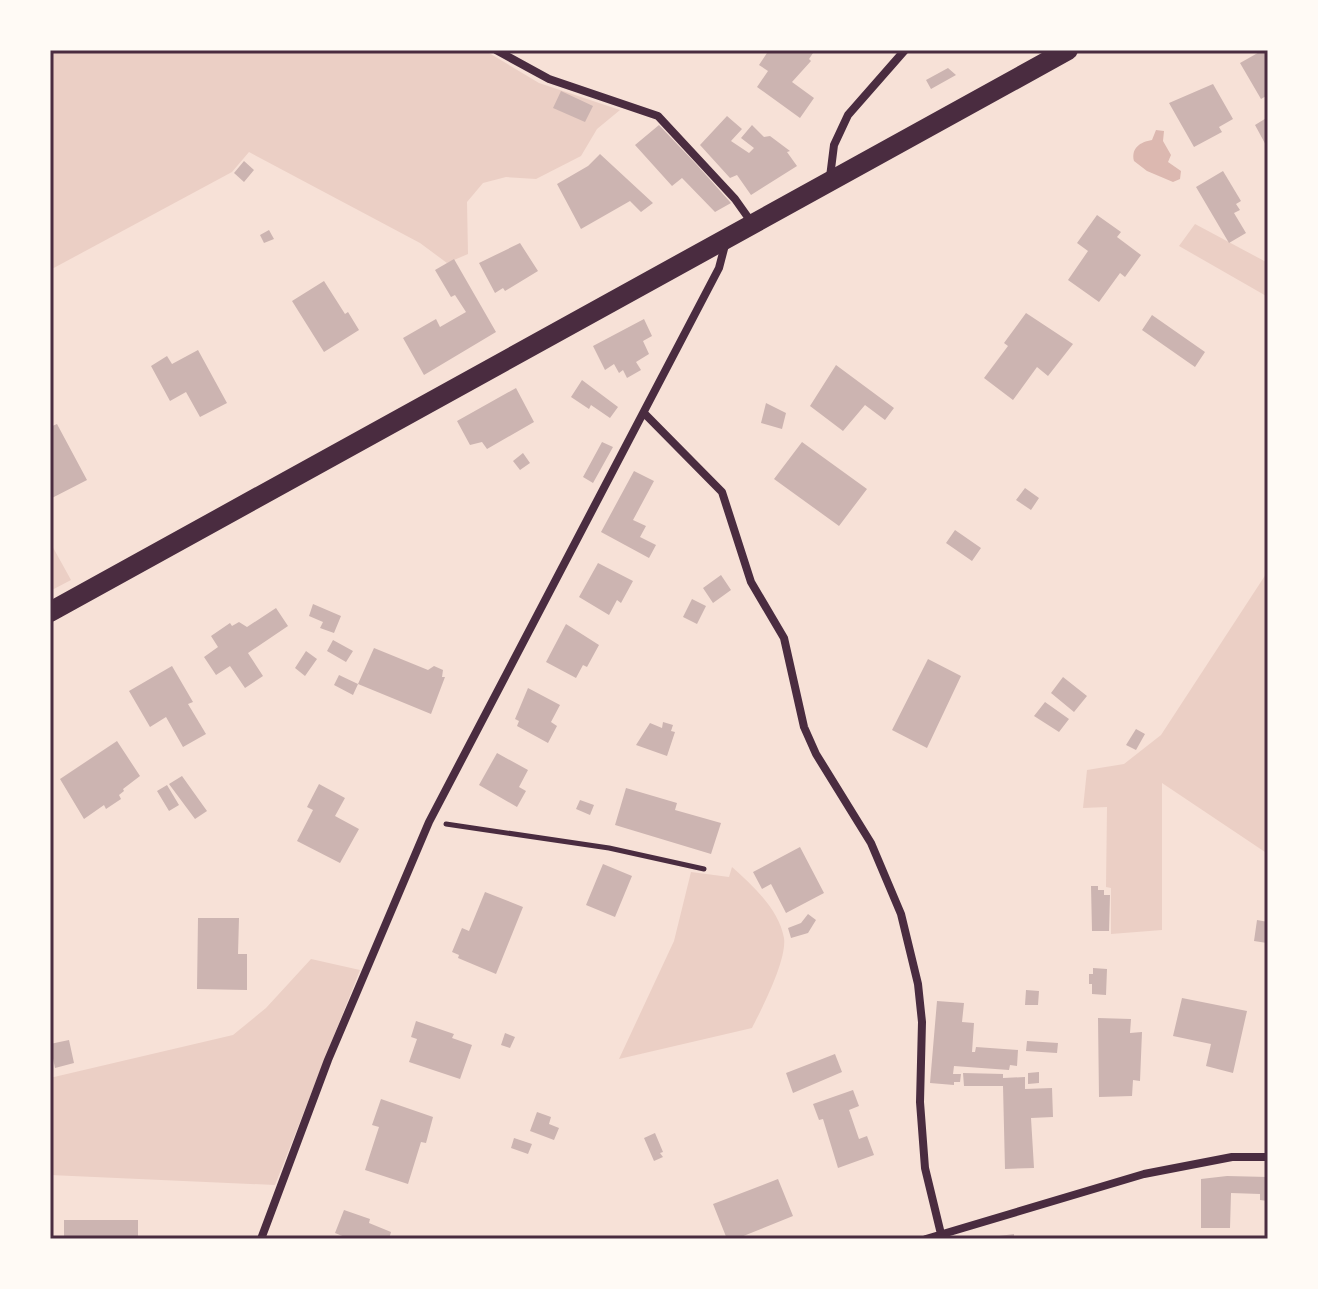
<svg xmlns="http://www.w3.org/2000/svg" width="1318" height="1289" font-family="Rubik,sans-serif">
  <rect width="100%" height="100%" fill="#f7e1d7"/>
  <path fill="#ebcfc5" d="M 50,50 L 484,50 L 539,83 L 620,110 L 597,129 L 581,156 L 536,179 L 506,177 L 483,183 L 467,202 L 468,254 L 447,263 L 420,243 L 249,152 L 232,172 L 50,270 Z
    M 1195,224 L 1268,263 L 1268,297 L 1179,246 Z
    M 50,542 L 71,580 L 50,591 Z
    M 1268,571 L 1268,854 L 1162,783 L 1162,930 L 1111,934 L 1111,888 L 1106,887 L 1107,807 L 1083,808 L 1087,770 L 1124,764 L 1161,735 Z
    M 732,867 C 753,886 779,909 784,938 C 787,960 762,1008 752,1028 L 619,1059 L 674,941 L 691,872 L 729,877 Z
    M 311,959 L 360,970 L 275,1185 L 50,1175 L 50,1076 L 54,1077 L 233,1035 L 266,1008 Z"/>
  <path fill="#dcb8b0" d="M 1156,130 L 1164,131 L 1163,141 L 1171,155 L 1168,162 L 1181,171 L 1180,179 L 1173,182 L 1147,171 L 1134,161 C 1131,148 1140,142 1152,140 Z"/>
  <path fill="#ccb4b1" d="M 769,50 L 815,50 L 809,59 L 811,61 L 792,82 L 814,98 L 800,118 L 757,87 L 768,71 L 759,65 Z
    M 1263,50 L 1268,50 L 1268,95 L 1261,99 L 1240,63 Z
    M 948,68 L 956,75 L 931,89 L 926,80 Z
    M 1213,84 L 1233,119 L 1219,127 L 1222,132 L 1194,147 L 1169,103 Z
    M 561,91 L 593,106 L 585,122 L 553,108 Z
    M 727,116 L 742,129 L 731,141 L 749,153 L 754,148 L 741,138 L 752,125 L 764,137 L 770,136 L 790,151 L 787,152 L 797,166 L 751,195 L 737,175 L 730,178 L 700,145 Z
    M 1268,117 L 1268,149 L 1255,125 Z
    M 659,125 L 697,165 L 731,203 L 715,212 L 682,178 L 672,186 L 635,145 Z
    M 600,154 L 653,203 L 641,212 L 630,201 L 581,229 L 557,184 L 588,166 Z
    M 244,161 L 254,170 L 244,182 L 234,173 Z
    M 1223,171 L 1241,201 L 1236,204 L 1240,210 L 1234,213 L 1246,233 L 1229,243 L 1196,187 Z
    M 1097,215 L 1121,232 L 1117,237 L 1141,255 L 1125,277 L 1120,273 L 1099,302 L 1068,280 L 1088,251 L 1077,243 Z
    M 269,230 L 274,239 L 264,243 L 260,235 Z
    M 520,243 L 538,271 L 505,291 L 503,288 L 495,293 L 479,263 Z
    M 454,259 L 496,332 L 424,375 L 403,338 L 436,319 L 440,327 L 466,312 L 455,295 L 451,297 L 435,270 Z
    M 324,281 L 345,314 L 348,312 L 359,330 L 324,352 L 292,301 Z
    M 1026,313 L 1073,344 L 1048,376 L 1037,367 L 1013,400 L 984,378 L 1008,346 L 1004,343 Z
    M 1152,315 L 1205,352 L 1195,367 L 1142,330 Z
    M 644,319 L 652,336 L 643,341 L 649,354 L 636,362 L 641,370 L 627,378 L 623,370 L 619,373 L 614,364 L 605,370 L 593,346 Z
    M 198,350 L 227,403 L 200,417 L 186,392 L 170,401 L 151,366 L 167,356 L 172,364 Z
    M 836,365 L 894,408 L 885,420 L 865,405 L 843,431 L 810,406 Z
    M 582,380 L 618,407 L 610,418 L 591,405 L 589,409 L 571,397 Z
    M 516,388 L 534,422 L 487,449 L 482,442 L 470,445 L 457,421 Z
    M 766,403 L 786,413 L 782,429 L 761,423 Z
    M 57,424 L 87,480 L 50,499 L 50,427 Z
    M 602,442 L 613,447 L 593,483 L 583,477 Z
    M 802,442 L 867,489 L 839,526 L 774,479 Z
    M 523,453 L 530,463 L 520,470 L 513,461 Z
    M 634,471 L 654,481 L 633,520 L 646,526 L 640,537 L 656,545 L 649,558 L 601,532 Z
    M 1025,488 L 1039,498 L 1031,510 L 1016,500 Z
    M 955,530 L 981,548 L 972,561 L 946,543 Z
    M 598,563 L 633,581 L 621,603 L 617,600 L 609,615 L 579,597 Z
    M 721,575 L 731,590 L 713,603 L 703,588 Z
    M 692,599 L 706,606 L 697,624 L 683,617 Z
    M 313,604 L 341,616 L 334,633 L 320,628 L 323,622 L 309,616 Z
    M 276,608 L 288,626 L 248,653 L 263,676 L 245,688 L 230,666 L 216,675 L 204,657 L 218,647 L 211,636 L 230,623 L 232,626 L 239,622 L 247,627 Z
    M 566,624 L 599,645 L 587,667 L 583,665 L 576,678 L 546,662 Z
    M 333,640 L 353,651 L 346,662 L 327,651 Z
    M 374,648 L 428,670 L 434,666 L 443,670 L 442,677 L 445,677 L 431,714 L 358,684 Z
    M 306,651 L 317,659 L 305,676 L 295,668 Z
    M 928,659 L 961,676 L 927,748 L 892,730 Z
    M 172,666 L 193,702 L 188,704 L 206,734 L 183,747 L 166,717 L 150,727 L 129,691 Z
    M 339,675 L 358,684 L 353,695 L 334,685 Z
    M 1063,677 L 1087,696 L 1074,712 L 1051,693 Z
    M 528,688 L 560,705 L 551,722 L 557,726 L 548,743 L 517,726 L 519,721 L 515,719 Z
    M 1045,702 L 1069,719 L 1059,732 L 1034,716 Z
    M 663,722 L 673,725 L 671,731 L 675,732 L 667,756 L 636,745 L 650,723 L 662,728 Z
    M 1136,729 L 1145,734 L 1136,750 L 1126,745 Z
    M 117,741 L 140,776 L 123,789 L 124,791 L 119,795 L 121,799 L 106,809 L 104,805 L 84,819 L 60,779 Z
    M 497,753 L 528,770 L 519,787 L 526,791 L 517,807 L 479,785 Z
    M 182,776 L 207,811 L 195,819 L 169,784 Z
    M 319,784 L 345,798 L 335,816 L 359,829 L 340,863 L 297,841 L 313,810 L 307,807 Z
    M 167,785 L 179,805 L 169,811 L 157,791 Z
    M 626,788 L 677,803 L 675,810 L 721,823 L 711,854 L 615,825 Z
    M 580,800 L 594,805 L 590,815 L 576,809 Z
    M 800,847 L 824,893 L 786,913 L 771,884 L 762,889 L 753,872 Z
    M 603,864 L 632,876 L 615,917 L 586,905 Z
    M 1091,886 L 1098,886 L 1098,890 L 1104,890 L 1104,895 L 1110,895 L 1109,931 L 1092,931 Z
    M 485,892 L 523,907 L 496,974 L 458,958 L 459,955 L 452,952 L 462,928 L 469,931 Z
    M 808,914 L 816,920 L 808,933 L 791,938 L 788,928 L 801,923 Z
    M 198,918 L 239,918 L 238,954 L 247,954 L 247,990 L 197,989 Z
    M 1257,920 L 1268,922 L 1267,943 L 1254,941 Z
    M 1093,968 L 1107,969 L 1106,995 L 1092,994 L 1092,984 L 1089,984 L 1089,974 L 1093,974 Z
    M 1026,990 L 1039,991 L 1038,1005 L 1025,1005 Z
    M 1182,998 L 1247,1011 L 1233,1073 L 1206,1066 L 1211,1044 L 1173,1036 Z
    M 937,1001 L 964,1003 L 962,1022 L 974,1023 L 972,1052 L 975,1052 L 976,1047 L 1018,1050 L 1017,1066 L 1010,1065 L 1009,1070 L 954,1066 L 953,1074 L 961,1074 L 960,1082 L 954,1082 L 954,1085 L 930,1083 Z
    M 1098,1018 L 1131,1019 L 1130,1033 L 1142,1032 L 1140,1081 L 1133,1080 L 1132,1096 L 1099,1097 Z
    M 416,1021 L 454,1034 L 452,1038 L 472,1045 L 460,1079 L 409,1062 L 417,1039 L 411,1037 Z
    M 505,1033 L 515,1037 L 510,1048 L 501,1045 Z
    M 69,1040 L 74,1063 L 55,1068 L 50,1044 Z
    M 1027,1041 L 1058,1043 L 1057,1053 L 1026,1051 Z
    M 835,1054 L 842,1072 L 793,1093 L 786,1073 Z
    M 1039,1072 L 1039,1083 L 1028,1084 L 1028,1073 Z
    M 963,1073 L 1003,1074 L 1003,1078 L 1025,1077 L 1025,1089 L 1052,1088 L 1053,1117 L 1031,1118 L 1034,1168 L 1005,1169 L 1003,1086 L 964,1086 Z
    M 853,1090 L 859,1106 L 849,1110 L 859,1139 L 867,1136 L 874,1155 L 838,1168 L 823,1119 L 819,1120 L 813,1104 Z
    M 381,1099 L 433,1117 L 426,1143 L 421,1142 L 408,1184 L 365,1170 L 379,1127 L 372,1125 Z
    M 537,1112 L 551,1117 L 549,1124 L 559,1128 L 554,1140 L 530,1131 Z
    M 655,1133 L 663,1152 L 660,1153 L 663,1157 L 654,1161 L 644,1138 Z
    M 514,1138 L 532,1144 L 528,1154 L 511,1148 Z
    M 1227,1176 L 1268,1177 L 1268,1201 L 1260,1200 L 1260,1194 L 1231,1193 L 1230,1228 L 1201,1228 L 1201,1179 Z
    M 778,1179 L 793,1216 L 736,1239 L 727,1239 L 713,1204 Z
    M 344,1210 L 370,1219 L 369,1223 L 391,1232 L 389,1239 L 344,1239 L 345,1237 L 335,1233 Z
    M 64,1220 L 138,1220 L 138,1239 L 64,1239 Z
    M 1014,1234 L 1014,1239 L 992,1239 L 992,1237 Z"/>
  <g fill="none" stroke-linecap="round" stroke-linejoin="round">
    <path stroke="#4a2c40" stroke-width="5" d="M 446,824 L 609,848 L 704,869"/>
    <path stroke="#4a2c40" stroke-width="8" d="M 496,50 L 549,79 L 658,116 L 735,199 L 752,223
      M 830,177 L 834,145 L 848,115 L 905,50
      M 645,414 L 722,492 L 751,582 L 784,638 L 804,727 L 816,754 L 871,843 L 901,914 L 918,984 L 922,1022 L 920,1102 L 925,1168 L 941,1234
      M 261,1239 L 328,1060 L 429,822 L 719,268 L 725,245
      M 926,1239 L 1144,1174 L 1232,1157 L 1268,1157"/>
    <path stroke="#4a2c40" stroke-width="20" d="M 50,612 L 1068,50"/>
  </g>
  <rect width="1318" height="1289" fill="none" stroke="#fffaf5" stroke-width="104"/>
  <rect x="52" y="52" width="1214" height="1185" fill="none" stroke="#4a2c40" stroke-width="3"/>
</svg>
